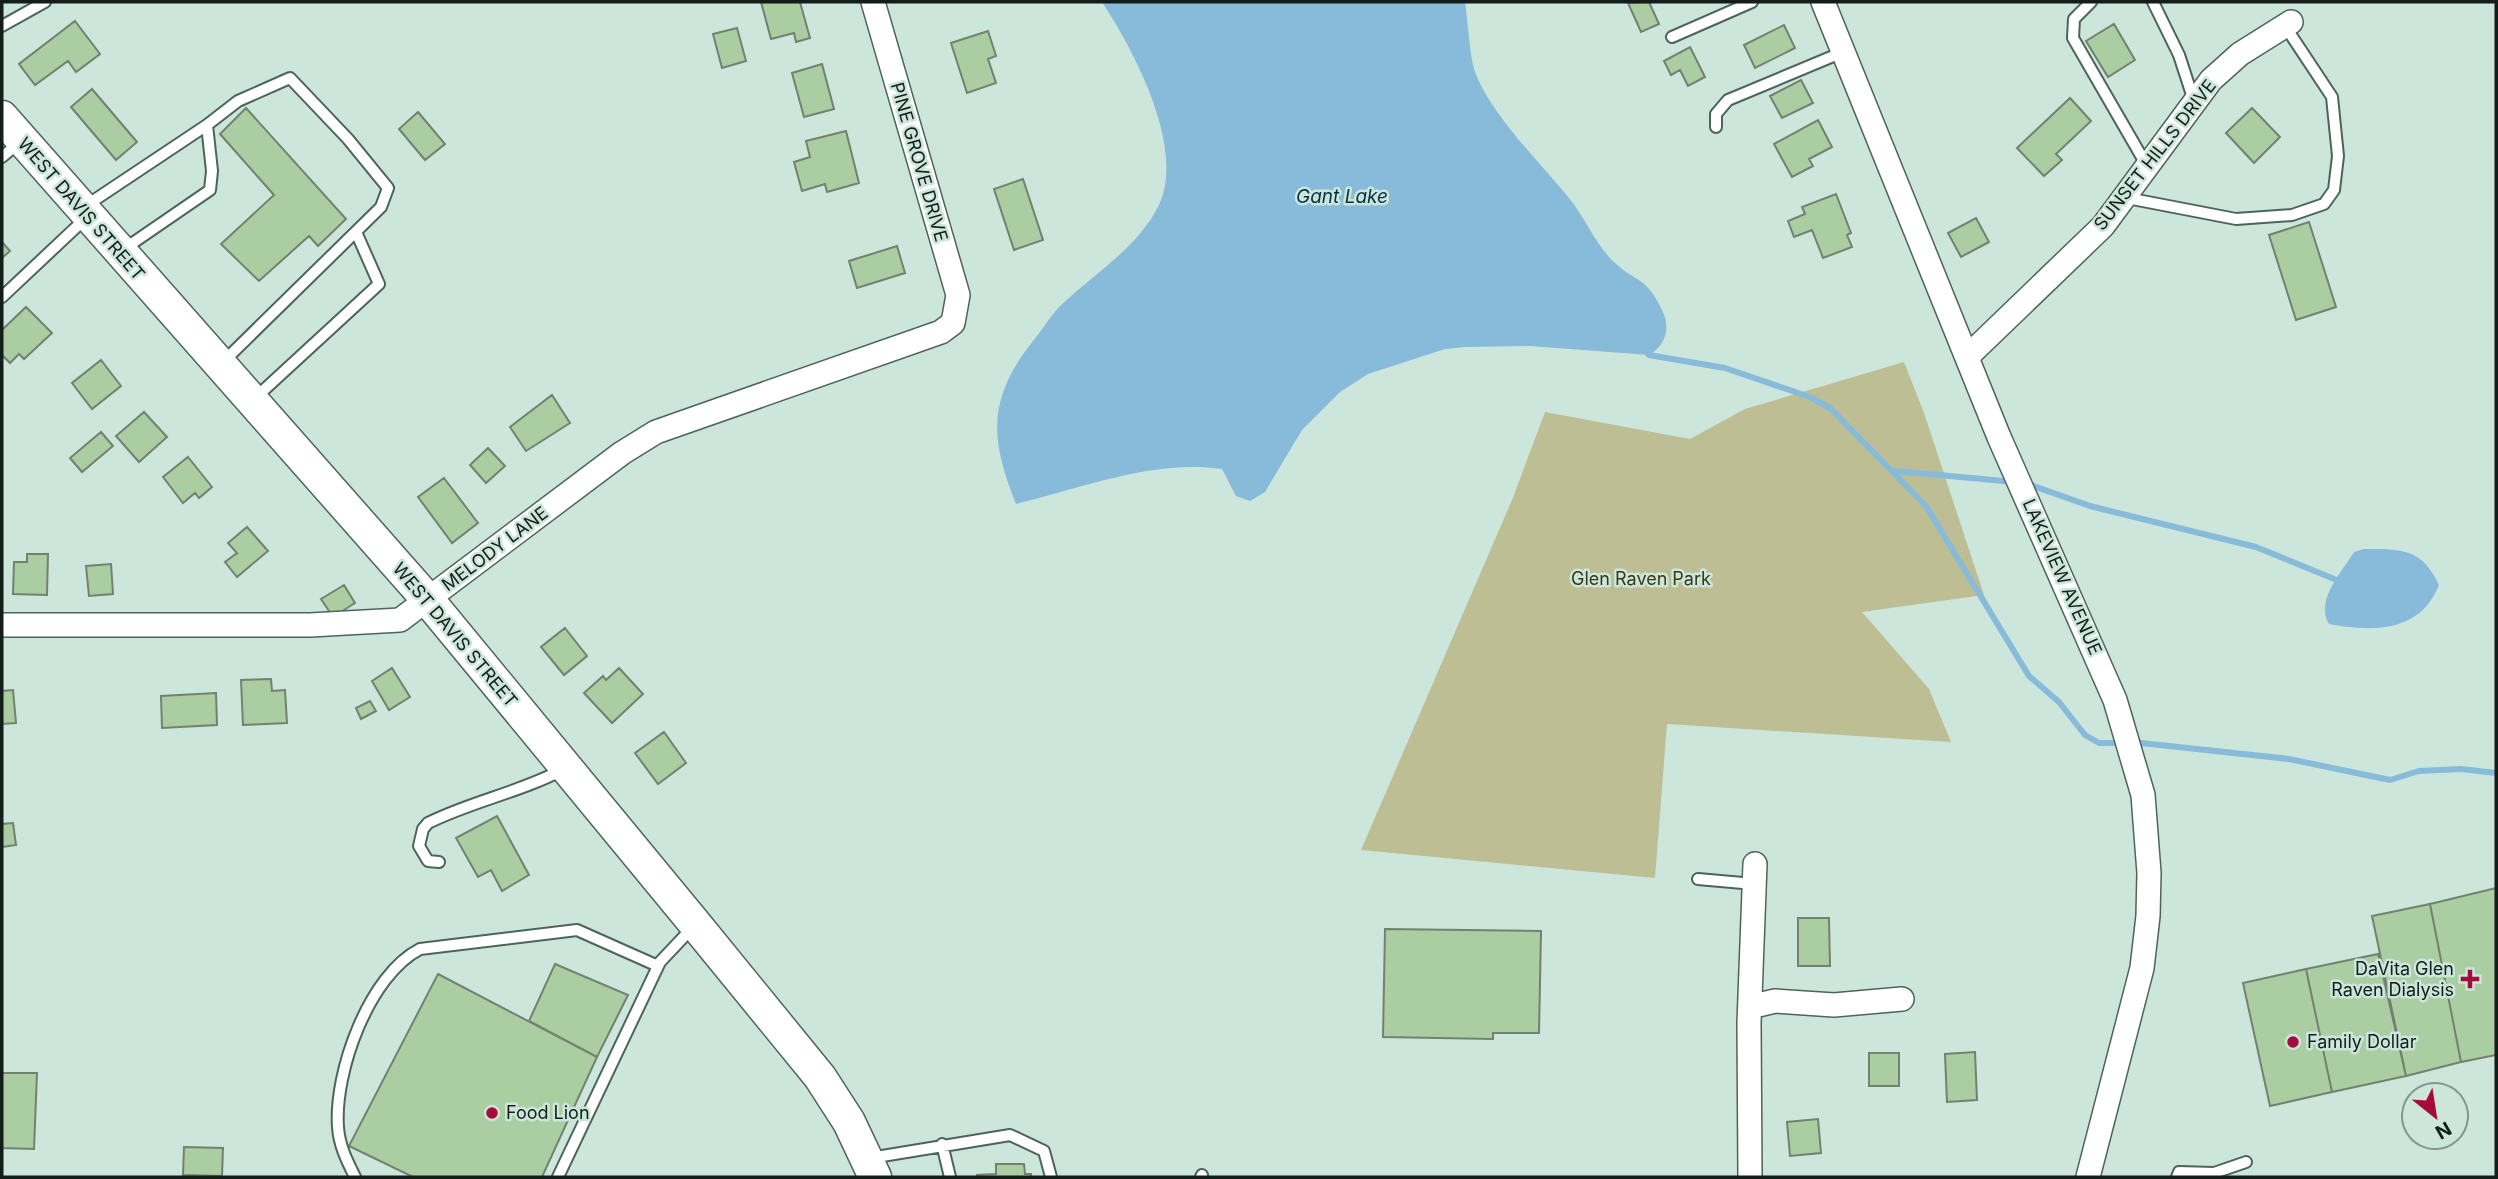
<svg xmlns="http://www.w3.org/2000/svg" width="2498" height="1179" font-family="Inter,sans-serif">
  <rect width="100%" height="100%" fill="#cce6dc"/>
  <path fill="#bebe95" d="M 1904,362 L 1924,413 L 1984,595 L 1862,612 L 1929,689 L 1951,742 L 1667,724 L 1655,878 L 1361,850 L 1512,500 L 1545,412 L 1690,439 L 1745,409 Z"/>
  <path fill="#88bbd9" d="M 1102,2 L 1465,2 C 1468,23 1469,45 1473,65 C 1483,106 1542,165 1569,198 C 1585,217 1596,246 1615,263 C 1638,284 1646,276 1662,310 C 1671,328 1666,345 1649,355 L 1530,346 L 1465,347 L 1445,349 L 1368,374 L 1340,392 L 1302,430 L 1265,492 L 1250,501 L 1236,496 L 1222,469 C 1155,459 1081,488 1016,504 C 989,437 988,398 1033,341 C 1042,330 1050,317 1059,307 C 1093,274 1137,249 1159,205 C 1186,147 1133,49 1102,2 Z
    M 2364,549 C 2401,549 2422,548 2439,585 C 2420,633 2372,632 2329,624 C 2315,600 2342,572 2354,552 Z"/>
  <g fill="none" stroke-linecap="round" stroke-linejoin="round">
    <path stroke="#88bbd9" stroke-width="6" d="M 1645,348 L 1649,355 L 1725,368 L 1810,397 L 1830,408 L 1926,506 L 2029,676 L 2059,702 L 2085,735 L 2099,743 L 2122,743
      M 1896,471 L 2014,482
      M 2025,483 L 2090,506 L 2256,547 L 2344,583
      M 2132,742 L 2289,759 L 2390,780 L 2419,771 L 2461,769 L 2496,773"/>
  </g>
  <path fill="#abcda2" stroke="#73816f" stroke-width="2" d="M 761,2 L 800,2 L 810,38 L 796,42 L 794,33 L 771,39 Z
    M 1649,2 L 1659,24 L 1641,32 L 1628,3 Z
    M 75,21 L 100,54 L 76,72 L 68,61 L 35,85 L 19,64 Z
    M 2114,24 L 2135,60 L 2108,77 L 2086,41 Z
    M 1784,25 L 1795,48 L 1755,68 L 1744,45 Z
    M 737,28 L 746,61 L 722,68 L 713,34 Z
    M 988,31 L 996,56 L 988,59 L 996,83 L 967,93 L 951,43 Z
    M 1690,47 L 1705,77 L 1688,86 L 1680,70 L 1671,75 L 1664,61 Z
    M 822,64 L 834,109 L 804,117 L 792,73 Z
    M 1801,80 L 1813,103 L 1782,118 L 1770,96 Z
    M 92,89 L 137,142 L 116,160 L 71,107 Z
    M 2070,98 L 2091,121 L 2056,154 L 2062,160 L 2044,176 L 2017,148 Z
    M 246,108 L 346,219 L 318,246 L 309,236 L 259,281 L 221,244 L 274,195 L 220,134 Z
    M 2252,108 L 2280,137 L 2254,163 L 2226,133 Z
    M 418,112 L 445,144 L 425,160 L 399,129 Z
    M 1818,120 L 1832,147 L 1809,159 L 1813,166 L 1792,177 L 1774,144 Z
    M 846,131 L 859,183 L 827,192 L 825,184 L 802,191 L 794,162 L 810,157 L 806,141 Z
    M 1023,179 L 1043,240 L 1014,250 L 994,189 Z
    M 1836,194 L 1851,233 L 1847,235 L 1852,247 L 1823,258 L 1812,230 L 1794,237 L 1788,221 L 1805,214 L 1802,207 Z
    M 1976,218 L 1989,242 L 1961,257 L 1948,233 Z
    M 2309,222 L 2336,307 L 2296,320 L 2269,235 Z
    M 2,242 L 10,251 L 2,258 Z
    M 897,246 L 905,273 L 857,288 L 849,261 Z
    M 26,307 L 52,333 L 24,359 L 19,354 L 10,363 L 2,355 L 2,330 Z
    M 101,360 L 121,386 L 92,409 L 72,383 Z
    M 552,395 L 570,423 L 526,451 L 510,427 Z
    M 144,412 L 167,437 L 139,462 L 116,436 Z
    M 101,432 L 113,446 L 82,472 L 70,458 Z
    M 488,448 L 505,466 L 486,483 L 470,465 Z
    M 188,457 L 212,487 L 199,498 L 195,493 L 183,503 L 163,477 Z
    M 444,478 L 478,523 L 452,543 L 418,497 Z
    M 247,527 L 268,551 L 237,577 L 225,562 L 237,553 L 228,543 Z
    M 27,554 L 48,554 L 47,595 L 13,594 L 14,562 L 27,562 Z
    M 111,564 L 113,594 L 89,596 L 86,566 Z
    M 344,585 L 355,603 L 333,617 L 321,599 Z
    M 565,628 L 587,656 L 564,675 L 541,647 Z
    M 392,668 L 410,697 L 389,710 L 372,681 Z
    M 619,668 L 643,694 L 612,723 L 584,693 L 603,676 L 606,680 Z
    M 271,679 L 272,691 L 285,690 L 287,723 L 243,725 L 241,680 Z
    M 13,690 L 16,723 L 2,724 L 2,691 Z
    M 216,693 L 217,725 L 162,728 L 161,696 Z
    M 370,701 L 376,711 L 361,719 L 356,708 Z
    M 664,732 L 686,763 L 658,784 L 635,753 Z
    M 497,816 L 529,875 L 502,891 L 491,870 L 478,877 L 456,838 Z
    M 13,823 L 16,845 L 2,847 L 2,824 Z
    M 2496,888 L 2496,1055 L 2461,1062 L 2430,904 Z
    M 2430,904 L 2461,1062 L 2406,1076 L 2372,916 Z
    M 1798,918 L 1829,918 L 1830,966 L 1798,966 Z
    M 1385,929 L 1541,931 L 1539,1033 L 1493,1033 L 1493,1039 L 1383,1037 Z
    M 2378,954 L 2406,1076 L 2332,1092 L 2306,969 Z
    M 555,964 L 628,995 L 597,1057 L 529,1021 Z
    M 2306,969 L 2332,1092 L 2270,1106 L 2243,983 Z
    M 438,974 L 597,1057 L 542,1177 L 413,1177 L 349,1146 Z
    M 1975,1052 L 1977,1100 L 1947,1102 L 1945,1054 Z
    M 1869,1053 L 1899,1053 L 1899,1086 L 1869,1086 Z
    M 2,1073 L 37,1073 L 34,1149 L 2,1148 Z
    M 1818,1119 L 1821,1153 L 1790,1156 L 1787,1122 Z
    M 184,1147 L 223,1148 L 222,1176 L 183,1175 Z
    M 996,1164 L 1024,1164 L 1025,1174 L 1031,1174 L 1031,1177 L 977,1177 L 977,1175 L 996,1174 Z"/>
  <g fill="none" stroke-linecap="round" stroke-linejoin="round">
    <g stroke="#4d645c" stroke-width="14">
      <path id="lane" d="M 2091,2 L 2074,19 L 2073,38 L 2147,166
        M 2153,2 L 2179,55 L 2194,101
        M 2,26 L 45,2
        M 1672,37 L 1752,2
        M 1716,127 L 1716,114 L 1728,100 L 1843,52
        M 2,157 L 21,141
        M 2127,198 L 2236,219 L 2292,215 L 2324,204 L 2334,190 L 2338,156 L 2332,97 L 2285,26
        M 84,207 L 207,125 L 238,101 L 290,78 L 348,139 L 388,188 L 381,207 L 222,363
        M 124,249 L 210,190 L 212,171 L 207,125
        M 2,297 L 87,217
        M 254,399 L 379,284 L 356,232
        M 439,862 L 428,861 L 419,846 L 423,829 L 428,823 C 472,801 521,792 564,769
        M 1698,879 L 1754,884
        M 942,1144 L 950,1177
        M 870,1158 L 1010,1135 L 1044,1151 L 1051,1177
        M 355,1177 C 347,1161 339,1145 338,1127 C 334,1072 369,975 420,949 L 577,930 L 658,966
        M 558,1177 L 660,962 L 694,926
        M 1201,1177 L 1202,1175
        M 2177,1177 L 2179,1172 L 2214,1173 L 2246,1162"/>
    </g>
    <g stroke="#4d645c" stroke-width="26">
      <path id="street" d="M 1823,2 L 1999,437 L 2115,700 L 2143,795 L 2149,873 L 2148,916 L 2142,968 L 2088,1177
        M 1967,357 L 2103,226 L 2211,80 L 2240,54 L 2291,22
        M 2,625 L 310,625 L 400,620 L 622,453 L 656,432 L 941,332 L 953,323 L 958,295 L 873,2
        M 1750,1007 L 1775,1001 L 1834,1005 L 1902,999
        M 1750,1177 L 1749,1023 L 1755,864"/>
    </g>
    <g stroke="#4d645c" stroke-width="35">
      <path id="secondary" d="M 2,117 L 428,600 L 696,925 L 820,1077 L 849,1122 L 875,1177"/>
    </g>
    <use href="#lane" stroke="#fff" stroke-width="10"/>
    <use href="#street" stroke="#fff" stroke-width="23"/>
    <use href="#secondary" stroke="#fff" stroke-width="32"/>
  </g>
  <g fill="#a50b3d" stroke="#cce6dc" stroke-width="2.5">
    <path d="M2466.5 968.5h7v7h7v7h-7v7h-7v-7h-7v-7h7z"/>
    <circle cx="2293" cy="1042" r="7"/>
    <circle cx="492" cy="1113" r="7"/>
  </g>
  <g text-anchor="middle" stroke-width="5" stroke-linejoin="round" paint-order="stroke">
    <g font-size="18" fill="#131d19" stroke="#cce6dc">
      <text transform="translate(2155 155) rotate(-52)" y="6">SUNSET HILLS DRIVE</text>
      <text transform="translate(919 162) rotate(74)" y="6">PINE GROVE DRIVE</text>
      <text transform="translate(81 209) rotate(49)" y="6">WEST DAVIS STREET</text>
      <text transform="translate(495 549) rotate(-37)" y="6">MELODY LANE</text>
      <text transform="translate(2062 577) rotate(66)" y="6">LAKEVIEW AVENUE</text>
      <text transform="translate(455 635) rotate(50)" y="6">WEST DAVIS STREET</text>
    </g>
    <g font-size="18" fill="#3a3810" stroke="#cce6dc">
      <text x="1641" y="585">Glen Raven Park</text>
    </g>
    <g font-size="18" fill="#131d19" stroke="#cce6dc" text-anchor="start">
      <text x="2454" y="975" text-anchor="end">DaVita Glen<tspan x="2454" dy="21">Raven Dialysis</tspan></text>
      <text x="2307" y="1048">Family Dollar</text>
      <text x="506" y="1119">Food Lion</text>
    </g>
    <g font-size="19" font-style="italic" fill="#043146" stroke="#cce6dc">
      <text x="1342" y="203">Gant Lake</text>
    </g>
  </g>
  <rect width="2498" height="1179" fill="none" stroke="#131d19" stroke-width="7"/>
  <g transform="translate(2435 1116) rotate(150)"><circle r="33" fill="#cce6dc" stroke="#82968e" stroke-width="2"/>
  <path d="M0-5L12 26L0 18L-12 26Z" fill="#a50b3d"/>
  <text y="-10" font-size="19" font-weight="bold" text-anchor="middle" fill="#131d19">N</text>
  </g>
</svg>
